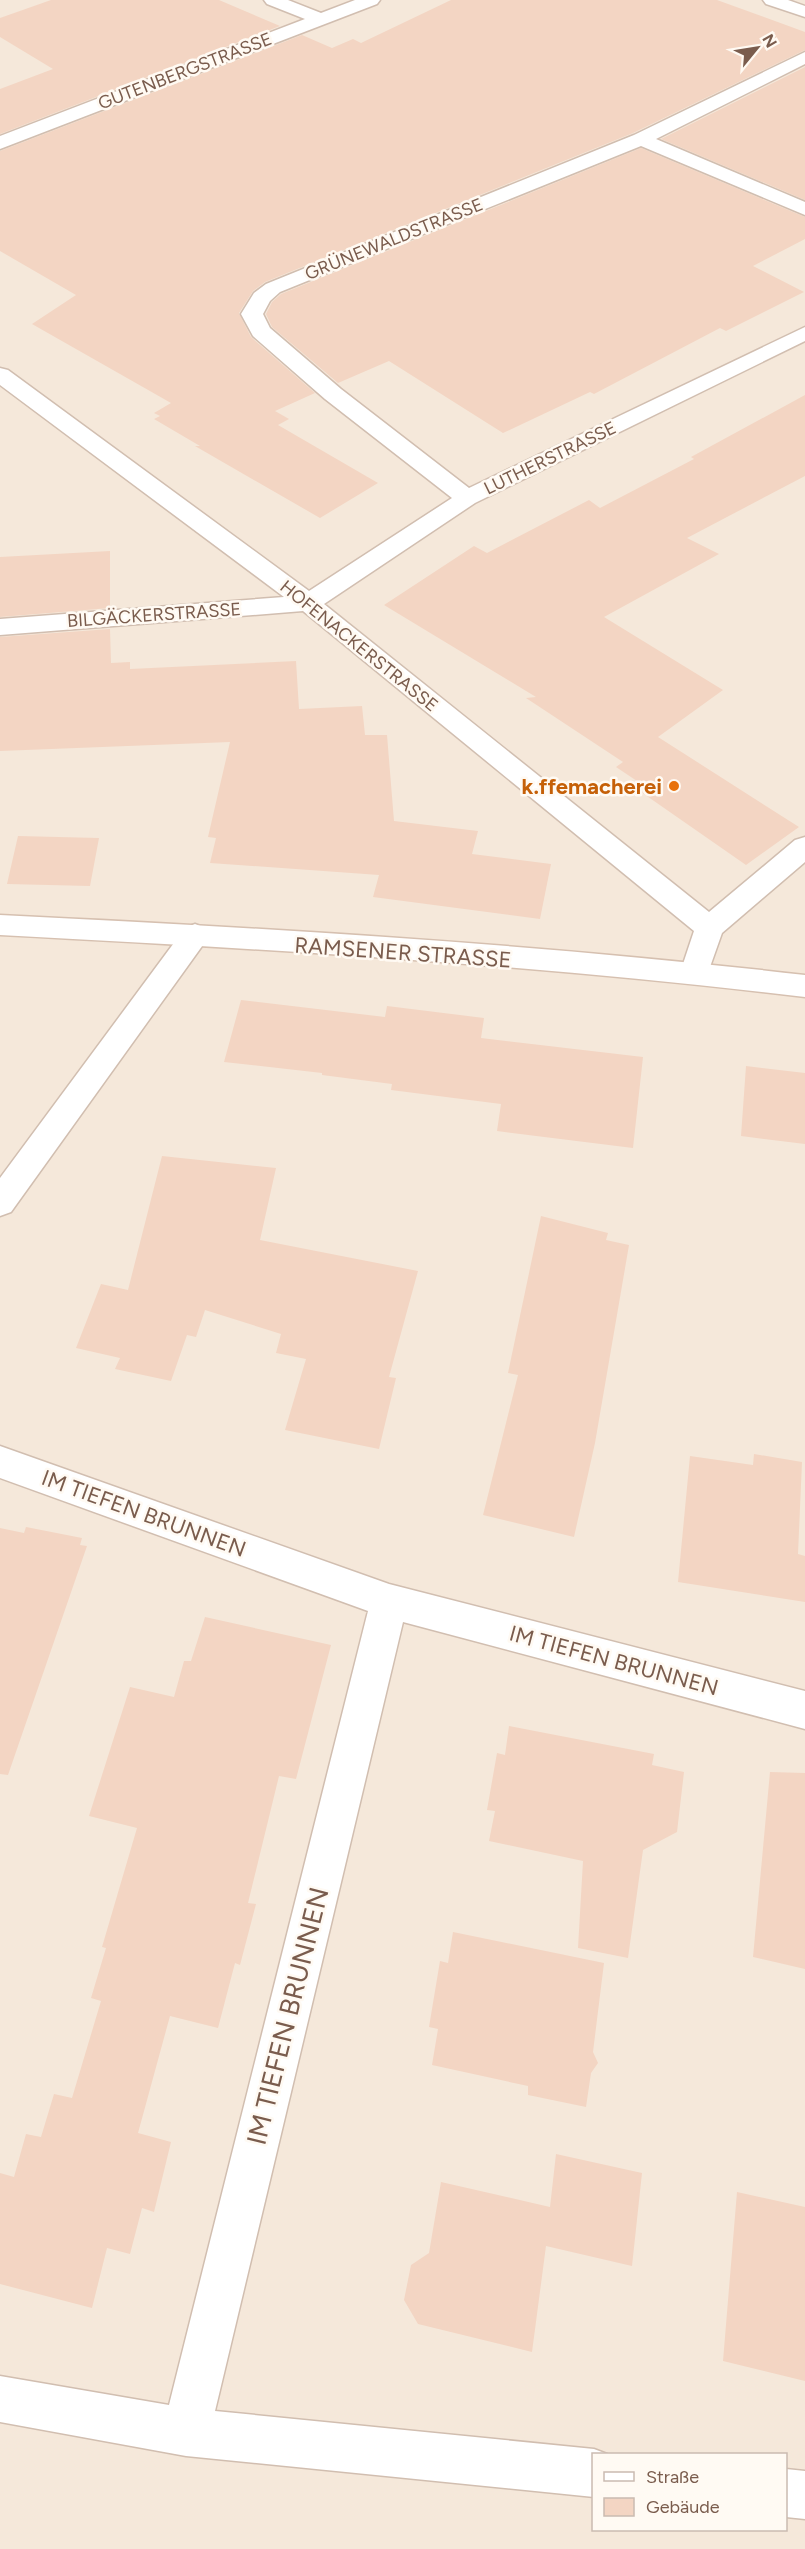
<svg xmlns="http://www.w3.org/2000/svg" width="805" height="2549" font-family="Figtree,sans-serif">
  <rect width="100%" height="100%" fill="#fdf6ec"/>
  <path fill="#f5e8da" fill-rule="evenodd" d="M 0,0 L 805,0 L 805,2549 L 0,2549 ZM 594,2454 L 786,2454 L 786,2530 L 594,2530 Z"/>
  <path fill="#f3d5c3" d="M 51,0 L 219,0 L 280,26 L 0,134 L 0,89 L 53,69 L 0,37 L 0,18 Z
    M 451,0 L 717,0 L 805,32 L 805,50 L 633,133 L 265,282 L 253,291 L 239,313 L 251,337 L 315,393 L 275,411 L 289,419 L 278,425 L 378,483 L 320,518 L 195,446 L 200,446 L 154,419 L 160,416 L 154,413 L 171,403 L 32,324 L 76,295 L 0,251 L 0,151 L 302,35 L 332,48 L 353,39 L 361,43 Z
    M 805,67 L 805,200 L 661,139 Z
    M 641,148 L 805,217 L 805,239 L 753,266 L 804,292 L 726,331 L 720,328 L 594,394 L 590,392 L 503,433 L 389,361 L 338,383 L 272,327 L 266,314 L 272,302 L 281,294 Z
    M 805,395 L 805,476 L 687,538 L 719,554 L 604,617 L 723,690 L 658,737 L 799,827 L 746,865 L 631,785 L 637,781 L 616,767 L 623,762 L 526,698 L 536,697 L 384,605 L 474,546 L 487,553 L 589,500 L 600,508 L 694,459 L 691,457 Z
    M 110,551 L 110,608 L 0,617 L 0,557 Z
    M 110,629 L 111,663 L 130,662 L 130,669 L 296,661 L 299,709 L 362,706 L 365,735 L 387,735 L 394,821 L 478,831 L 472,854 L 551,864 L 540,919 L 373,897 L 379,875 L 210,863 L 216,838 L 208,837 L 230,742 L 0,751 L 0,637 Z
    M 18,836 L 99,838 L 90,886 L 7,884 Z
    M 241,1000 L 385,1017 L 387,1006 L 484,1018 L 481,1038 L 643,1057 L 633,1148 L 497,1131 L 501,1104 L 391,1090 L 392,1084 L 322,1075 L 322,1073 L 224,1062 Z
    M 746,1066 L 805,1073 L 805,1144 L 741,1136 Z
    M 162,1156 L 276,1168 L 260,1240 L 418,1271 L 389,1377 L 396,1378 L 379,1449 L 285,1430 L 306,1359 L 276,1353 L 281,1334 L 205,1310 L 196,1337 L 187,1335 L 171,1381 L 115,1369 L 120,1358 L 76,1348 L 101,1284 L 128,1290 Z
    M 541,1216 L 608,1233 L 606,1240 L 629,1245 L 595,1443 L 574,1537 L 483,1515 L 518,1375 L 508,1373 Z
    M 754,1454 L 802,1462 L 798,1554 L 805,1556 L 805,1602 L 678,1582 L 690,1456 L 753,1465 Z
    M 26,1527 L 82,1538 L 80,1545 L 87,1546 L 8,1775 L 0,1774 L 0,1528 L 24,1533 Z
    M 205,1617 L 331,1645 L 296,1779 L 279,1776 L 248,1903 L 256,1904 L 240,1965 L 235,1963 L 218,2028 L 170,2016 L 138,2133 L 171,2142 L 154,2212 L 142,2208 L 130,2254 L 107,2248 L 92,2308 L 0,2284 L 0,2173 L 14,2177 L 26,2134 L 41,2137 L 54,2094 L 72,2098 L 101,2001 L 91,1998 L 106,1948 L 102,1947 L 137,1828 L 89,1816 L 130,1687 L 174,1697 L 184,1661 L 191,1661 Z
    M 509,1726 L 654,1754 L 652,1765 L 684,1772 L 677,1832 L 643,1850 L 628,1958 L 578,1948 L 583,1861 L 489,1841 L 495,1811 L 487,1810 L 497,1753 L 505,1755 Z
    M 770,1772 L 805,1773 L 805,1969 L 753,1957 Z
    M 453,1932 L 604,1963 L 593,2052 L 598,2063 L 591,2073 L 586,2107 L 528,2095 L 528,2086 L 432,2065 L 438,2029 L 429,2027 L 440,1961 L 448,1963 Z
    M 556,2154 L 642,2173 L 632,2266 L 546,2246 L 532,2352 L 418,2324 L 404,2300 L 411,2265 L 429,2253 L 441,2182 L 550,2207 Z
    M 737,2192 L 805,2207 L 805,2381 L 723,2361 Z"/>
  <g fill="none" stroke-linecap="round" stroke-linejoin="round">
    <g stroke="#d1beb0" stroke-width="3">
      <path id="minor" d="M 264,0 L 288,0 L 321,13 L 355,0 L 380,0 L 377,4 L 0,149 L 0,136 L 305,19 L 267,4 Z
        M 763,0 L 788,0 L 805,6 L 805,17 L 766,4 Z
        M 805,52 L 805,64 L 656,139 L 805,202 L 805,215 L 641,146 L 280,292 L 270,301 L 263,314 L 270,328 L 341,389 L 469,488 L 805,327 L 805,341 L 475,503 L 324,604 L 709,912 L 795,840 L 805,837 L 805,862 L 722,933 L 705,981 L 695,984 L 685,981 L 680,973 L 694,931 L 303,611 L 0,635 L 0,619 L 284,597 L 0,385 L 0,368 L 8,370 L 309,591 L 452,498 L 325,399 L 253,336 L 241,314 L 254,293 L 266,284 L 634,135 Z
        M 195,924 L 205,928 L 209,935 L 205,942 L 11,1212 L 0,1216 L 0,1178 L 185,928 Z
        M 0,1446 L 389,1584 L 805,1691 L 805,1729 L 403,1622 L 215,2411 L 594,2449 L 607,2454 L 594,2454 L 594,2497 L 186,2456 L 0,2422 L 0,2376 L 169,2405 L 368,1611 L 0,1478 Z
        M 786,2469 L 805,2471 L 805,2519 L 786,2517 Z"/>
    </g>
    <g stroke="#d6c0b0" stroke-width="3">
      <path id="secondary" d="M 0,915 C 268,928 538,944 805,975 L 805,997 C 539,965 268,949 0,935 Z"/>
    </g>
    <use href="#minor" fill="#fff" fill-rule="evenodd"/>
    <use href="#secondary" fill="#fff" fill-rule="evenodd"/>
  </g>
  <circle fill="#e8710a" stroke="#fffaf3" stroke-width="2" cx="674" cy="786" r="6"/>
  <g text-anchor="middle" stroke-width="5" stroke-linejoin="round" paint-order="stroke">
    <g font-size="18" fill="#7a5c4d" stroke="#fffaf3">
      <text transform="translate(185 71) rotate(-21)" y="6">GUTENBERGSTRASSE</text>
      <text transform="translate(394 239) rotate(-22)" y="6">GRÜNEWALDSTRASSE</text>
      <text transform="translate(550 458) rotate(-26)" y="6">LUTHERSTRASSE</text>
      <text transform="translate(154 615) rotate(-4)" y="6">BILGÄCKERSTRASSE</text>
      <text transform="translate(359 646) rotate(39)" y="6">HOFENACKERSTRASSE</text>
    </g>
    <g font-size="22" font-weight="bold" fill="#c56008" stroke="#fffaf3" text-anchor="end">
      <text x="662" y="794">k.ffemacherei</text>
    </g>
    <g font-size="22" fill="#7a5c4d" stroke="#fffaf3">
      <text transform="translate(403 952) rotate(4)" y="8">RAMSENER STRASSE</text>
      <text transform="translate(144 1513) rotate(20)" y="8">IM TIEFEN BRUNNEN</text>
      <text transform="translate(614 1660) rotate(15)" y="8">IM TIEFEN BRUNNEN</text>
    </g>
    <g font-size="27" fill="#7a5c4d" stroke="#fffaf3">
      <text transform="translate(288 2016) rotate(-76)" y="9">IM TIEFEN BRUNNEN</text>
    </g>
  </g>
  <rect x="592" y="2453" width="195" height="78" fill="#fffaf3" stroke="#cabbb1" stroke-width="1.5"/>
  <rect x="604" y="2472" width="30" height="9" fill="#ffffff" stroke="#cabbb1" stroke-width="1.5"/>
  <text x="646" y="2483" font-size="18" fill="#7a5c4d">Straße</text>
  <rect x="604" y="2498" width="30" height="18" fill="#f3d5c3" stroke="#cabbb1" stroke-width="1.5"/>
  <text x="646" y="2513" font-size="18" fill="#7a5c4d">Gebäude</text>
  <g transform="translate(757 48) rotate(60)" stroke="#fffaf3" stroke-width="4.5" paint-order="stroke">
  <path d="M0-4.5L10 22L0 15L-10 22Z" fill="#7a5c4d"/>
  <text y="-9" font-size="16" font-weight="bold" text-anchor="middle" fill="#7a5c4d">N</text>
  </g>
</svg>
